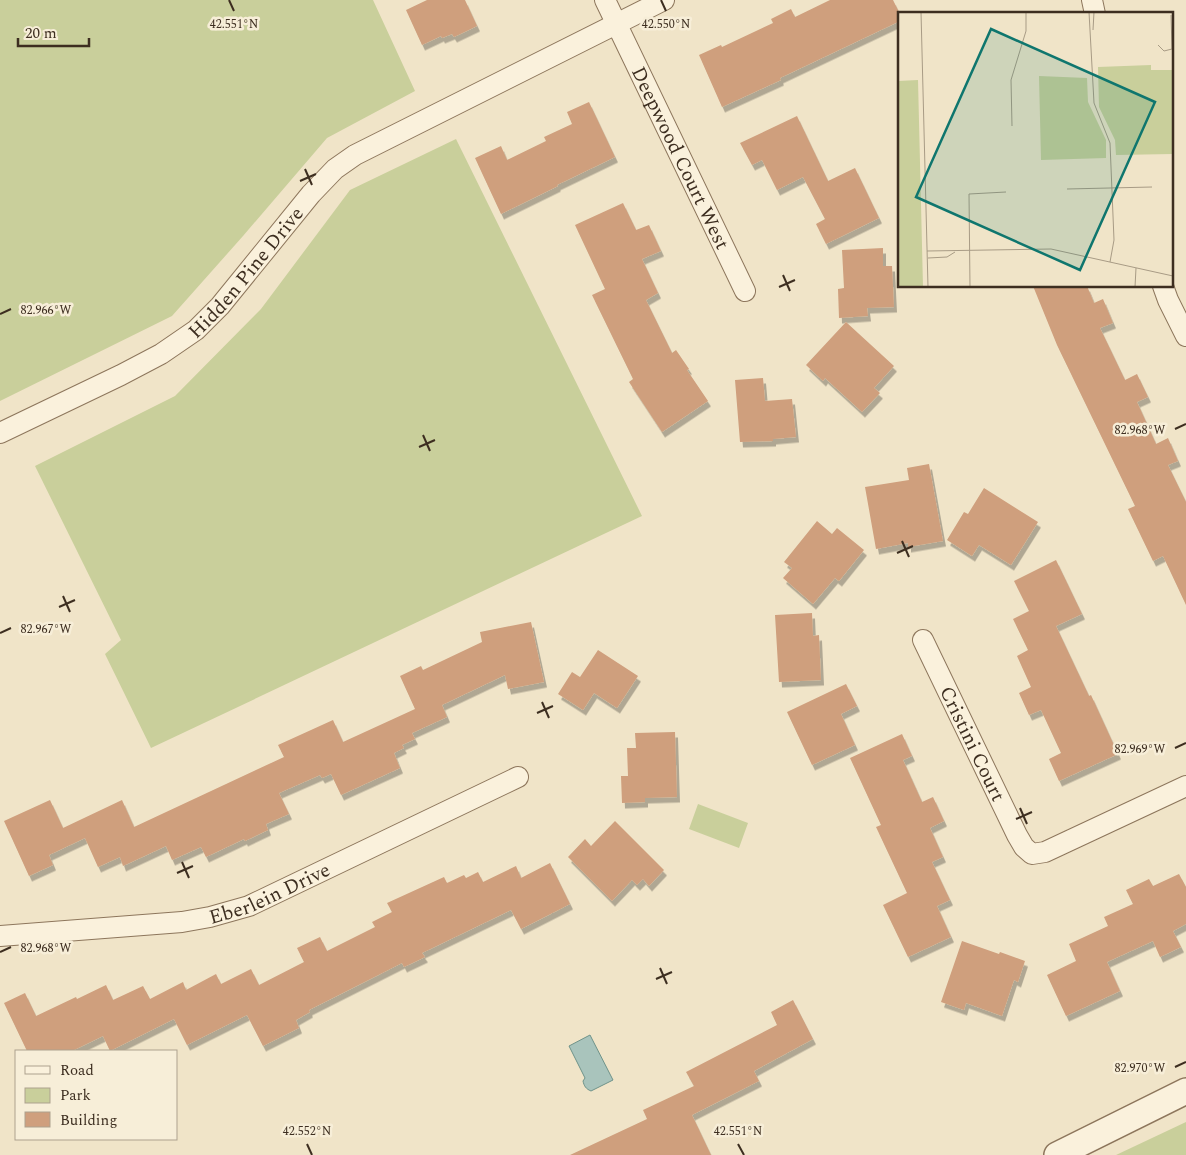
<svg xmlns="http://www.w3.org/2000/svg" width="1186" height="1155" font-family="Spectral,serif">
  <defs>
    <filter id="shadow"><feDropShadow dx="3" dy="5.5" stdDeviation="0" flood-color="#0004"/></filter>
  </defs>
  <rect width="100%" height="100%" fill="#f0e4c8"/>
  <path fill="#c9cf9b" d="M 0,0 L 373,0 L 415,91 L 327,138 L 243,236 L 172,316 L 0,401 Z
    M 456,139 L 642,516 L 151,748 L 105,654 L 121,640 L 35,466 L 175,396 L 261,309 L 350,190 Z
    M 698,804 L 748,823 L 739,848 L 689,829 Z
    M 1186,1122 L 1186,1155 L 1116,1155 Z"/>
  <path fill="#a9c4bc" stroke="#6f938a" d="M 590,1035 L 613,1080 L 591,1091 C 586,1089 584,1086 583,1081 L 585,1078 L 569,1046 Z"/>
  <path fill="#cf9f7d" filter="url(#shadow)" d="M 427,0 L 465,0 L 477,26 L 454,37 L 452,34 L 442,38 L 441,36 L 422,45 L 406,10 Z
    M 830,0 L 893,0 L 900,14 L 900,21 L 780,78 L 781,80 L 722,107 L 699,55 L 721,45 L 722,47 L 773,23 L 771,19 L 791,9 L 795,17 Z
    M 589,102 L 615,157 L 557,185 L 558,186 L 501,214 L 475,158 L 501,146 L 507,160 L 546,141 L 544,137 L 572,124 L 567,112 Z
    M 797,116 L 828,181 L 855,168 L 879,218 L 826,244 L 816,224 L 825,219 L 803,177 L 777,190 L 762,160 L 752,165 L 740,143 Z
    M 623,203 L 636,230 L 649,225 L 661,251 L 642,259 L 658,293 L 646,300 L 672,353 L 676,350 L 689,369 L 687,370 L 708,401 L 662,432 L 629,382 L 633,379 L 592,295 L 605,289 L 575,225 Z
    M 883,248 L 883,266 L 892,266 L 894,307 L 867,308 L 868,316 L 839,318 L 838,289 L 844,288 L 842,250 Z
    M 1033,286 L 1087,286 L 1094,303 L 1103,299 L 1113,323 L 1100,328 L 1125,380 L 1137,374 L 1148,397 L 1137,402 L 1156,444 L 1168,438 L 1178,461 L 1168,465 L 1186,502 L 1186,605 L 1163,556 L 1153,561 L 1128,509 L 1135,506 L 1057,345 Z
    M 846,322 L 894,366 L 874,388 L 880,393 L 862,412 L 825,378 L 823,381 L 806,365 Z
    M 763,378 L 765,401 L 792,399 L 796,437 L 773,439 L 773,441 L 740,442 L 735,380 Z
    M 929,464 L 943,541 L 908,547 L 908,543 L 876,549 L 865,487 L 909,480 L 907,468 Z
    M 984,488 L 1038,522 L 1011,565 L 979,545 L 972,556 L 947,540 L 964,512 L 968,514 Z
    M 817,521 L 832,534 L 837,528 L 864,550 L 839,581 L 835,578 L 813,604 L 783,578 L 792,568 L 784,562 Z
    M 1056,560 L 1082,614 L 1056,626 L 1089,696 L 1091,695 L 1118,754 L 1059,781 L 1049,759 L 1061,753 L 1041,710 L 1029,715 L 1019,693 L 1031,687 L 1017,656 L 1028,650 L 1013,619 L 1029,611 L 1014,581 Z
    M 812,613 L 813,636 L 819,635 L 821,680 L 779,682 L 775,615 Z
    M 531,622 L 544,682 L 508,689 L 505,675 L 442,705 L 447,717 L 412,733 L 415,739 L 402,745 L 404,748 L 394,753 L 400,768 L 341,795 L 331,774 L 322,778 L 320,775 L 279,793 L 289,814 L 266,824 L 268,830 L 245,841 L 244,839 L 206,857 L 201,847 L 172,860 L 166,846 L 123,866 L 120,857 L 98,867 L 85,838 L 49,855 L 53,865 L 29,876 L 4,821 L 50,800 L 63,828 L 122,800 L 134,827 L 284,757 L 278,745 L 333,720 L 343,742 L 415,709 L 400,676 L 421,666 L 423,670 L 482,642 L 480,632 Z
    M 598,650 L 638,676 L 617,708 L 594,693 L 583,710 L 558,694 L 572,672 L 580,677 Z
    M 846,684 L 857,706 L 841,714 L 855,745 L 812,765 L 787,712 Z
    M 675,732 L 677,797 L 645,798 L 645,802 L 622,803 L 621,776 L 628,776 L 627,748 L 636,748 L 635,733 Z
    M 902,734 L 912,756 L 903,760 L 922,802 L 933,797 L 944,821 L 930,828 L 943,857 L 932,862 L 950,900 L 937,906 L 951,937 L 908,957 L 883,905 L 907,893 L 876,827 L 881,825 L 850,758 Z
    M 615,821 L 664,870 L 649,886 L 643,879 L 637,885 L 632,880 L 612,901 L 568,857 L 585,839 L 591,846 Z
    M 550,863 L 570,904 L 521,929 L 511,910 L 422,953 L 425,957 L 404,967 L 402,963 L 309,1010 L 310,1012 L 296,1020 L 299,1028 L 263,1046 L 247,1015 L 187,1045 L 174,1019 L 110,1051 L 103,1036 L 72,1051 L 27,1051 L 4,1003 L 25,993 L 36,1016 L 76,997 L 77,999 L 106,985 L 113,1000 L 143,986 L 150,999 L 183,982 L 186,990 L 216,974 L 221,984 L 251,969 L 259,985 L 304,962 L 297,948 L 320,937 L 327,951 L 375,927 L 372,922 L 392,912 L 387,903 L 444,877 L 447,883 L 464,875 L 466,878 L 478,872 L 483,882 L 516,866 L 521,878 Z
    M 1179,874 L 1186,887 L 1186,924 L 1173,931 L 1181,947 L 1160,957 L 1153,941 L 1107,962 L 1120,991 L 1066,1016 L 1047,975 L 1076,961 L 1069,944 L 1108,926 L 1104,917 L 1133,904 L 1126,890 L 1149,879 L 1153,886 Z
    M 962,941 L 999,954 L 1000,952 L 1025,961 L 1018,982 L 1014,980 L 1002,1016 L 966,1003 L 964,1010 L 941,1002 Z
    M 793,1000 L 813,1039 L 754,1071 L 759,1081 L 692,1115 L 711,1155 L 570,1155 L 647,1119 L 643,1110 L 694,1086 L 686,1072 L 777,1025 L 771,1012 Z"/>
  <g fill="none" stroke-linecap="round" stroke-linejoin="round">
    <g stroke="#8d765c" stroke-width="22">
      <g id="minor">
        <path id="s1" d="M 605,0 L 745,291"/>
        <path d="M 1092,0 L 1095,14"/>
        <path d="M 1163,286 L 1168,300 L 1186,336"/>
        <path id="s2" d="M 0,433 L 121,375 L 161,354 L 196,330 L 220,306 L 311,194 L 335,169 L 355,155 L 664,0"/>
        <path id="s3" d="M 923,640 L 1017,835 L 1024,847 L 1032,854 L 1045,852 L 1186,786"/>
        <path id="s4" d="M 0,936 L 182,922 L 210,917 L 249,906 L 518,777"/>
      </g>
    </g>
    <g stroke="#8d765c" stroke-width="28">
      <path id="tertiary" d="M 1057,1155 L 1186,1091"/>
    </g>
    <use href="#minor" stroke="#faf1dc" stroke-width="20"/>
    <use href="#tertiary" stroke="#faf1dc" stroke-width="25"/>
  </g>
  <path fill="none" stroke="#3d2e20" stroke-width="2" d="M 229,0 L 234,11M 661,0 L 666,11M 305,169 L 312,185M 300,181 L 316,174M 783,275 L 790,291M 779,287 L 795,280M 0,314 L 11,309M 1175,429 L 1186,424M 423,435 L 430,451M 419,447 L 435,440M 902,541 L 909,557M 897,553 L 913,546M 63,596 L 70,612M 59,607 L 75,600M 0,633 L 11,628M 542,702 L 549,718M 537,713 L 553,706M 1175,748 L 1186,743M 1020,808 L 1027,824M 1016,819 L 1032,812M 182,862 L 189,878M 177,873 L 193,866M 0,952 L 11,947M 660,968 L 667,984M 656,979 L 672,972M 1175,1067 L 1186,1062M 307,1144 L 312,1155M 738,1144 L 744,1155"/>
  <g text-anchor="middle" stroke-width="5" stroke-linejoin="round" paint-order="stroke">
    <g font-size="20" fill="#3d2e20" stroke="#f7eed8">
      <text dy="7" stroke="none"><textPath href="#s1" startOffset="175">Deepwood Court West</textPath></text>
      <text dy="7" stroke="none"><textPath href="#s2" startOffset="298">Hidden Pine Drive</textPath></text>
      <text dy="7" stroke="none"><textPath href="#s3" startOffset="115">Cristini Court</textPath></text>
      <text dy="7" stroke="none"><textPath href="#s4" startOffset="275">Eberlein Drive</textPath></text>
    </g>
  </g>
  <g transform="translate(898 12)">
    <rect width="275" height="275" fill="#f0e4c8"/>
    <path d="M 253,53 L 253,58 L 275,58 L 275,142 L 218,143 L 217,128 L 201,95 L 200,55 ZM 141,64 L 189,66 L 190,90 L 208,128 L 208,146 L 143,148 ZM 20,68 L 25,275 L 0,275 L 0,69 Z" fill="#c9cf9b"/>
    <path fill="none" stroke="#a89b85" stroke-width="1" d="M 23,0 L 30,275M 191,0 L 196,91 L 212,131 L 216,228 L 212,250M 195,18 L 196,0M 260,33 L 266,39 L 274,37 L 273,3M 114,114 L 113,68 L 128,19 L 128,0M 169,177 L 254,175M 29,239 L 153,237 L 275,264M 30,246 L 49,245 L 57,240M 72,275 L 71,182 L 108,180M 237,275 L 238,256"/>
    <path fill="#0f766e" fill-opacity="0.15" stroke="#0f766e" stroke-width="2.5" d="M 93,17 L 257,90 L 182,258 L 18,185 Z"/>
    <rect width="275" height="275" fill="none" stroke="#3d2e20" stroke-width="2.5"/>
  </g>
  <g font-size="12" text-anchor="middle" fill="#3d2e20" stroke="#f7eed8" stroke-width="5" stroke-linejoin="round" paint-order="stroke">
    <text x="666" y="28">42.550°N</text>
    <text x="234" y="28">42.551°N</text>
    <text x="46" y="314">82.966°W</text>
    <text x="1140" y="434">82.968°W</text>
    <text x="46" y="633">82.967°W</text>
    <text x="1140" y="753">82.969°W</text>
    <text x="46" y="952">82.968°W</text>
    <text x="1140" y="1072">82.970°W</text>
    <text x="307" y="1135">42.552°N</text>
    <text x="738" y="1135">42.551°N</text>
  </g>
  <rect x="15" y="1050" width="162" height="90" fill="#f7eed8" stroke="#ada18e"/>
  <rect x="25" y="1066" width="25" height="8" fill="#faf1dc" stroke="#ada18e"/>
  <text x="60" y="1075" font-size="15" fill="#3d2e20">Road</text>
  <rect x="25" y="1088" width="25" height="15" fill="#c9cf9b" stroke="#ada18e"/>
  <text x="60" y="1100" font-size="15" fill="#3d2e20">Park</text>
  <rect x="25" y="1112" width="25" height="15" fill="#cf9f7d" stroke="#ada18e"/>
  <text x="60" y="1125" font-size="15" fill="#3d2e20">Building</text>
  <path d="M18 38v8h71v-8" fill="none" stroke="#3d2e20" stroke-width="2.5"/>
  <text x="25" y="38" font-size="15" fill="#3d2e20" stroke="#f7eed8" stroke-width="4" paint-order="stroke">20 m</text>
</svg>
